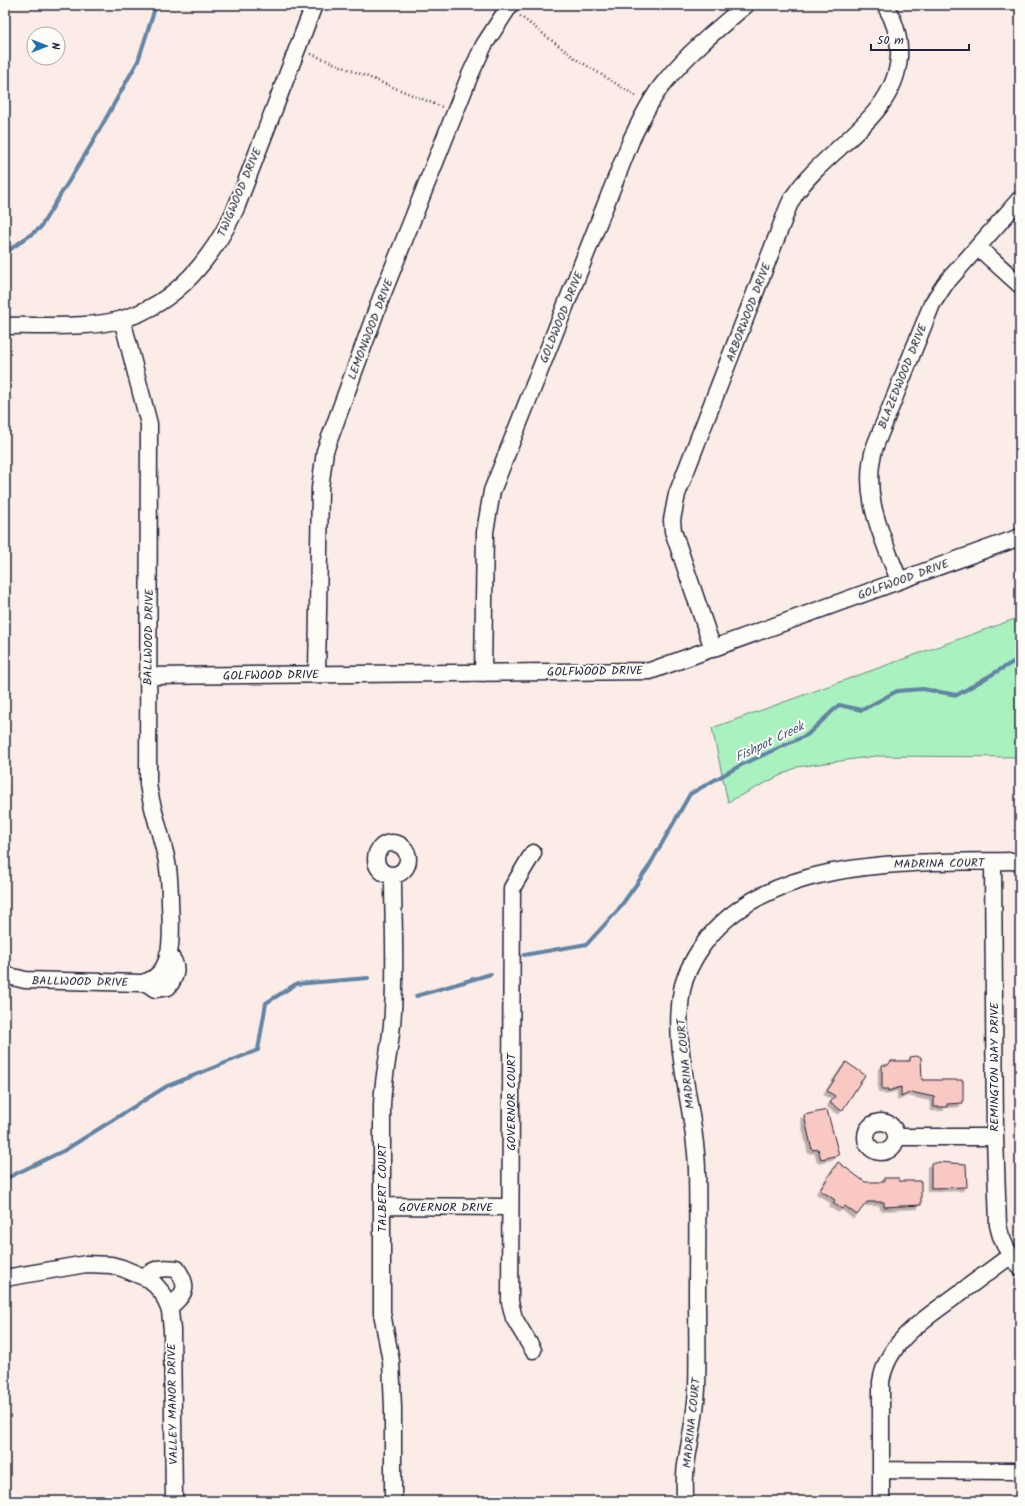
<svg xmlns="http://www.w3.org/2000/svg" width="1025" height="1506" font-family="Kalam,sans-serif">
  <defs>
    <filter id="shadow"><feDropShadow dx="-3.5" dy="3.5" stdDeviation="0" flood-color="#0004"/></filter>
  </defs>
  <rect width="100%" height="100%" fill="#fcece7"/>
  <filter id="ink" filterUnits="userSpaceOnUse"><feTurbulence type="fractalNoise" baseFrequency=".025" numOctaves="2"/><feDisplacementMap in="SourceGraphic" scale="8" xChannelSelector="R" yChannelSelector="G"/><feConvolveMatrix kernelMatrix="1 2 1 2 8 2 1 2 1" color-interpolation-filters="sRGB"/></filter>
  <g filter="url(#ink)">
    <path fill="#a9f1be" stroke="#668a7c" d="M 1020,617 L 1020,757 L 876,756 L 797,767 L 728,802 L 712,728 Z"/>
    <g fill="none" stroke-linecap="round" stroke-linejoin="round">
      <path stroke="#6284a5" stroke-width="4" d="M 5,253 L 40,228 L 91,145 L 138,61 L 156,5
        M 524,955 L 587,944 L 618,910 L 648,868 L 690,794 L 741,765 L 807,735 L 839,705 L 862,710 L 897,691 L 923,689 L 957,695 L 1020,658
        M 416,996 L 491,974
        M 5,1179 L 65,1150 L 167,1086 L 258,1050 L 266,1003 L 296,984 L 368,978"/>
    </g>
    <path fill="#f9c8c3" stroke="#22223b" filter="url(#shadow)" d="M 916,1056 L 921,1057 L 922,1080 L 963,1080 L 963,1103 L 947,1104 L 947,1107 L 934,1107 L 934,1097 L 911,1092 L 901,1097 L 901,1087 L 888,1091 L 888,1089 L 882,1089 L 882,1065 L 888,1065 L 891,1061 L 910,1061 L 910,1057 Z
      M 846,1062 L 865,1075 L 842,1111 L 830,1103 L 835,1096 L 827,1091 Z
      M 827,1110 L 839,1155 L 821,1159 L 818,1149 L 812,1150 L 804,1115 Z
      M 838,1162 L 865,1182 L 884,1182 L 884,1178 L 899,1178 L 899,1181 L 921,1181 L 921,1205 L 884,1207 L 884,1202 L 867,1202 L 857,1215 L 845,1206 L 842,1209 L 833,1203 L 835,1200 L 820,1190 Z
      M 938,1162 L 966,1164 L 967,1187 L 931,1188 L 931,1163 L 937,1163 Z"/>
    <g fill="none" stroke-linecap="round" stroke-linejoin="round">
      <g stroke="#22223b" stroke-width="19">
        <path id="street" d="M 978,247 L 1020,285
          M 5,326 C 40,325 90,329 123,319 C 177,303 213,257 236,208 L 314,5
          M 899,580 C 882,536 860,494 875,446 L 932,304 L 945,284 L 1020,199
          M 713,649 L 673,531 L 672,520 L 677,494 L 783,221 C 786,212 789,203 794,196 C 825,148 895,119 899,57 C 900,38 895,21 885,5
          M 483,673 L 485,532 L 492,491 L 632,138 C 641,120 650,100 663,84 C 687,54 716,30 746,5
          M 317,674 L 320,488 L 325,451 L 381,298 L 470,75 L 484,45 L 510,5
          M 147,676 L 650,671 L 1020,537
          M376 859a16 16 0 1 1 32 0a16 16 0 1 1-32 0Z
          M 533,853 L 512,888 L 510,1302 L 514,1318 L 533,1350
          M 993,862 L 995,1137 L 998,1225 C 1001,1241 1008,1254 1020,1267
          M 5,975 L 25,980 L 141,983 C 177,977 171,930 170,903 C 170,885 169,866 164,849 C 159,827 151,806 148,784 L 149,424 L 122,319
          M 145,982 L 155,989 L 168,987 C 177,976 179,965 168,954
          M866 1137a15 15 0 1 1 30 0a15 15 0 1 1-30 0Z
          M 897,1137 L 995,1137
          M 382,1206 L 510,1207
          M 144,1277 C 155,1268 163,1267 177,1269 C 190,1288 185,1293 169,1308
          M 5,1278 L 86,1264 L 111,1265 L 122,1268 L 151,1280 L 163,1294 L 170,1311 L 172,1330 L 174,1501
          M 881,1470 L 1020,1471
          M 393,1501 L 393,1408 L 391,1361 L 382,1313 L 382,1106 C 383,1074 392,1042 393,1010 C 396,965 393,920 393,876
          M 685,1501 C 685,1489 684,1477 686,1465 C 690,1439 696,1414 697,1388 C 698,1358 697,1328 697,1297 C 697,1255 698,1213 697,1170 C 696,1111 671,1050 682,990 C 685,974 694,958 703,945 C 768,853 920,863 1020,861
          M 881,1501 L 881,1382 C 887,1342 923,1320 953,1298 C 972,1284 991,1270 1010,1256"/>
      </g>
      <path stroke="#22223b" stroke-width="2.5" stroke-dasharray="1 3" stroke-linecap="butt" d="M 520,16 L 576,59 L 636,96
        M 311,54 L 442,107"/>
      <use href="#street" stroke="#fdfcf7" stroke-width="16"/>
    </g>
  </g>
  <g text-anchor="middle" stroke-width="4" stroke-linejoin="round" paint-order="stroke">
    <g font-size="12" fill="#22223b" stroke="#fdfcf7">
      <text transform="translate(239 192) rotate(-67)" y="4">TWIGWOOD DRIVE</text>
      <text transform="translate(748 312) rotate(-69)" y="4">ARBORWOOD DRIVE</text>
      <text transform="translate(561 317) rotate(-68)" y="4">GOLDWOOD DRIVE</text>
      <text transform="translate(370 329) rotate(-69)" y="4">LEMONWOOD DRIVE</text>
      <text transform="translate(902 376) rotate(-68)" y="4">BLAZEDWOOD DRIVE</text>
      <text transform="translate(903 579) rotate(-20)" y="4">GOLFWOOD DRIVE</text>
      <text transform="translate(148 637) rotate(-89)" y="4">BALLWOOD DRIVE</text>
      <text transform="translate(595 671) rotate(-1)" y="4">GOLFWOOD DRIVE</text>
      <text transform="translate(271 675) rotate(-1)" y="4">GOLFWOOD DRIVE</text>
      <text transform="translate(939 863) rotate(-1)" y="4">MADRINA COURT</text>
      <text transform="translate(80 981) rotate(1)" y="4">BALLWOOD DRIVE</text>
      <text transform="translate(685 1064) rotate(-96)" y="4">MADRINA COURT</text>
      <text transform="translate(994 1067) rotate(-90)" y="4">REMINGTON WAY DRIVE</text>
      <text transform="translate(511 1102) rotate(-90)" y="4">GOVERNOR COURT</text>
      <text transform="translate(382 1188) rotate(-90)" y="4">TALBERT COURT</text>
      <text x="446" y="1211">GOVERNOR DRIVE</text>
      <text transform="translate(172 1404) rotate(-91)" y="4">VALLEY MANOR DRIVE</text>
      <text transform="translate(691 1423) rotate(-84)" y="4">MADRINA COURT</text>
    </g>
    <g font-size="13" font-style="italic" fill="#475b79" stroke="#fdfcf7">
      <text transform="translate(769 741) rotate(-26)" y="5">Fishpot Creek</text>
    </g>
  </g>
  <rect width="1025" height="1506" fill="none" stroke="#fdfcf7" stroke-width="20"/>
  <rect x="10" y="10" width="1005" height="1486" fill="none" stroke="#22223b" stroke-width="1.5" filter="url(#ink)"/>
  <g transform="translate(46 46) rotate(90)"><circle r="19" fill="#fdfcf7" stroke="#a5a5ac"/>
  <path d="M0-3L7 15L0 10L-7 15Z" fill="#1f6fb2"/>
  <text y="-6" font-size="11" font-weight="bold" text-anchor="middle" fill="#22223b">N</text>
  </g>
  <path d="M871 44v6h98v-6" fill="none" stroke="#22223b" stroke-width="2"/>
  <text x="877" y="44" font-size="12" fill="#22223b" stroke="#fdfcf7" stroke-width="3" paint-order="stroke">50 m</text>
</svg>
